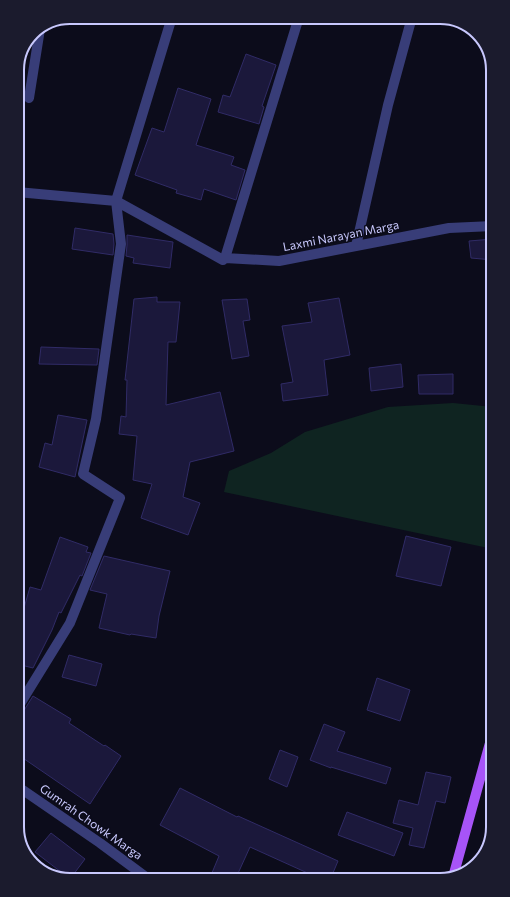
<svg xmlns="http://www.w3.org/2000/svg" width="510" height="897" font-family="Commissioner,sans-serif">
  <rect width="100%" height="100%" fill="#0c0c1b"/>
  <path fill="#0f2421" d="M 453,403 L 493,407 L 493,549 L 224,492 L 229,471 L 271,453 L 305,432 L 388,407 Z"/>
  <path fill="#1b183b" stroke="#302b66" d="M 246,54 L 276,65 L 262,106 L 264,107 L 259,124 L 218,112 L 223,95 L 230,97 Z
    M 178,88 L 211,99 L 196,145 L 234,157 L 231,165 L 245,170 L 236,200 L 204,189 L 201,200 L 176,193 L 177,190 L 135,175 L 152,128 L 164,132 Z
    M 75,228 L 113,234 L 114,244 L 113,255 L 72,249 Z
    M 127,235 L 173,242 L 170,268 L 133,263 L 134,258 L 126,256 L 127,245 Z
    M 493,239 L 493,260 L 471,258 L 469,241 Z
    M 157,297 L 157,302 L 180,302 L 176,342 L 168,342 L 166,405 L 220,392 L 234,451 L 190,462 L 183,497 L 200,503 L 188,535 L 141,518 L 152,484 L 133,480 L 137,436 L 119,434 L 121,416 L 126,417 L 127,380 L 125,380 L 134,299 Z
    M 339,298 L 350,355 L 324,360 L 328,395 L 283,401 L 281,384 L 293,382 L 282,326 L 312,322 L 308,303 Z
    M 247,299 L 250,320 L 243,321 L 249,356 L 232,359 L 222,300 Z
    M 41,347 L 99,349 L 97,365 L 39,364 Z
    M 401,364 L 403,387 L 371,391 L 369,368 Z
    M 453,374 L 453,394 L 419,394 L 418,375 Z
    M 58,415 L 87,420 L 75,477 L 39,467 L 45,443 L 52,445 Z
    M 406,536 L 451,547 L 441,586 L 396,576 Z
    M 60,537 L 88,547 L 86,552 L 91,553 L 82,576 L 80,575 L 61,613 L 59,612 L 52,630 L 33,668 L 17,664 L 17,613 L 22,615 L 30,587 L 41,590 Z
    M 104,556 L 170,571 L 159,616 L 156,638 L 131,634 L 130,635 L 99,628 L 107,594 L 90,590 Z
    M 69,655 L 102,664 L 96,686 L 62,677 Z
    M 377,678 L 410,690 L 400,721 L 367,710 Z
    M 33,696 L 71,719 L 69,723 L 104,746 L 105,745 L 121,756 L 90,804 L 17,754 L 17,715 L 23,712 Z
    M 324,724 L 345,732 L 337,751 L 391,768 L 386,784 L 331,767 L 331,768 L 310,760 Z
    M 280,750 L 298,757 L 287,787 L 269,779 Z
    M 426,772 L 451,777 L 445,803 L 436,801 L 424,848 L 409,845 L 413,828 L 393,823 L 399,800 L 418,805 Z
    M 180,788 L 237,817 L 238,816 L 338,861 L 330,880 L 323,880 L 250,847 L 235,880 L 209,880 L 219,856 L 160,825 Z
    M 347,812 L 403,833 L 394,856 L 338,835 Z
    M 51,833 L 85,859 L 70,879 L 35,852 Z"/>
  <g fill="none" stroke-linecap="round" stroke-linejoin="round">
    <path stroke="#383d78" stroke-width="10" d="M 29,98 L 40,29
      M 17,192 L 116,201 L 223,260 L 225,258 L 279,261 L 449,228 L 493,226
      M 356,246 L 388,105 L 412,17
      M 225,258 L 299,17
      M 17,709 L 70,623 L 120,498 L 83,474 L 96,419 L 121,244 L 116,201 L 172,17
      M 17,786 L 100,843 L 150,880"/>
    <path stroke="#a754f8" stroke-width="10" d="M 453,877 L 493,732"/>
  </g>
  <g text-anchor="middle" stroke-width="3" stroke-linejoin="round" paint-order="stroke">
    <g font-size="12" fill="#c8c8fd" stroke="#0c0c1b">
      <text transform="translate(341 236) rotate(-11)" y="4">Laxmi Narayan Marga</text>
      <text transform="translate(91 822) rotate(35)" y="4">Gumrah Chowk Marga</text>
    </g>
  </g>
  <path d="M0 0H510V897H0ZM70 24H440A46 46 0 0 1 486 70V827A46 46 0 0 1 440 873H70A46 46 0 0 1 24 827V70A46 46 0 0 1 70 24Z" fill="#1b1b2d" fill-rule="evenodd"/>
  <path fill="none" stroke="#c8c8fd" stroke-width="2" d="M70 24H440A46 46 0 0 1 486 70V827A46 46 0 0 1 440 873H70A46 46 0 0 1 24 827V70A46 46 0 0 1 70 24Z"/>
</svg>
